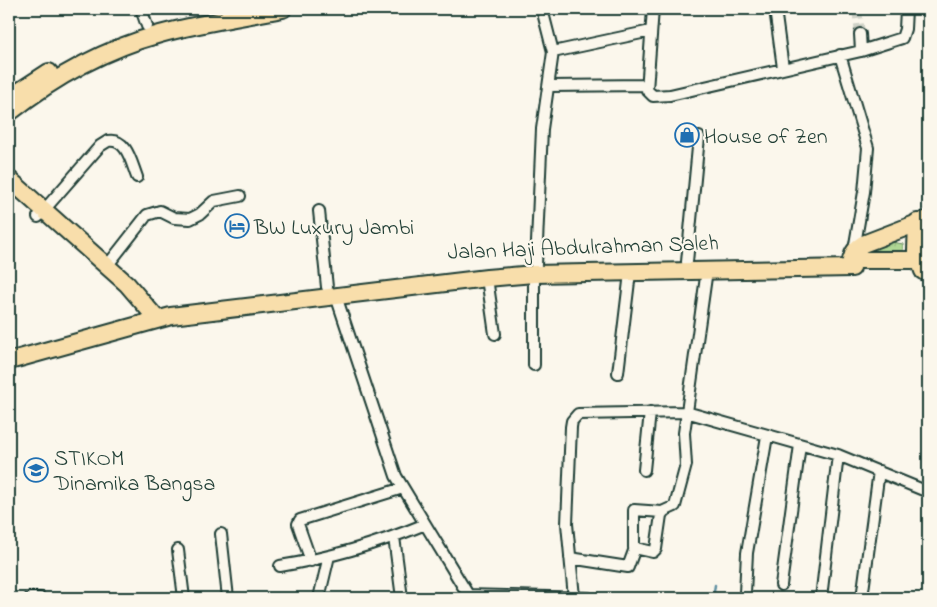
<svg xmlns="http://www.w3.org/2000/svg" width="937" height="607" font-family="'Indie Flower',sans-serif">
  <defs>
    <pattern id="park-tufts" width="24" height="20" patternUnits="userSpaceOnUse" patternTransform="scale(1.25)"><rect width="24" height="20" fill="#afd794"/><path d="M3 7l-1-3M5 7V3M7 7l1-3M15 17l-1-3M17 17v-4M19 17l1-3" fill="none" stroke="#96b980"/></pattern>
  </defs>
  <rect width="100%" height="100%" fill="#fbf7ec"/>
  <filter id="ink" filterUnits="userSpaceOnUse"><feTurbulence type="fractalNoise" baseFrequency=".02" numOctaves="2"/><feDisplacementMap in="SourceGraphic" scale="10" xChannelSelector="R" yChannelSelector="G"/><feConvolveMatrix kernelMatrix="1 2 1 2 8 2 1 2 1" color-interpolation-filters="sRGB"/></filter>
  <g filter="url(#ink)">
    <path fill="url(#park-tufts)" stroke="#678a64" d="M 892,242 L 903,244 L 903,254 L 876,254 L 877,248 Z"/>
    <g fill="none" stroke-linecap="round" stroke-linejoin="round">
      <path stroke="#5f8fa1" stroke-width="2.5" d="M 713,598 L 715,585"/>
      <path stroke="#cfd2c7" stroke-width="10" stroke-dasharray="10 5" stroke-linecap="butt" d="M 857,9 L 860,34"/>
      <g stroke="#1f3d34" stroke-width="14">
        <path id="minor" d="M 141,9 L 147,26
          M 226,9 L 227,10
          M 653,9 L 647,90 L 653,96 L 670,95 L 861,51 L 860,34
          M 775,9 L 783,68
          M 861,51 L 902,38 L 905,29 L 906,9
          M 553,52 L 651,31
          M 840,55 L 868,148 L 864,192 L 854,250
          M 549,86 L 647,85
          M 319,211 L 327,287
          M 38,217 L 100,146 L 108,141 C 127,138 131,162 137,177
          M 687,262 L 699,137
          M 536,265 L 542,129 L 553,52 L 542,9
          M 107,266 L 147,215 L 160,211 L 174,218 L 190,219 L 200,214 L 214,201 L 240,196
          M 534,274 L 534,365
          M 487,278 L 495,334
          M 336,296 L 396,476 L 470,598
          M 618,373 L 630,273
          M 644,470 L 650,412
          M 221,534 L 228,598
          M 394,537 L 402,598
          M 634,548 L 634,510 L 662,512
          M 178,550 L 184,598
          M 570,558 L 628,567 L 635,548 L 653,552 L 656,549 L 661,515 L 664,511 L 675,506 L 686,465 L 684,433 L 707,270
          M 311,561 L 298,524 L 300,520 L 403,488
          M 280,566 C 329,558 377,544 423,525
          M 781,585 L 800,445
          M 745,593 L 747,553 L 767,436
          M 467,595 L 588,598
          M 574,597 L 567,524 L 571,427 L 572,421 L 578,414 L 686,412 L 838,455 L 928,492
          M 30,598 L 40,598
          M 319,598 L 329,556
          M 821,598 L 838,455
          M 862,598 L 879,471"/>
      </g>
      <g stroke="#1f3d34" stroke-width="20">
        <path id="primary" d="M 851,260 L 928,260"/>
      </g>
      <g stroke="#1f3d34" stroke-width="20">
        <path id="trunk" d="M 9,98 L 49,72
          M 9,113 C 53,78 105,49 160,34 C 200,23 242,17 283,9
          M 9,179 L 127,284 L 157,319
          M 917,222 L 916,250 L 923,271
          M 9,361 L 171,316 L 487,278 L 534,274 L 852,268 C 851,256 852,251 863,244 L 928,219"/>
      </g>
      <use href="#minor" stroke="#fbf7ec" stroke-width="10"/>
      <use href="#primary" stroke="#f8deab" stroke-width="16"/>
      <use href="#trunk" stroke="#f8deab" stroke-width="16"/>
    </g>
  </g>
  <defs>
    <g id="shop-ring" transform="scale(1.25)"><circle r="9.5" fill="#fbf7ec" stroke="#1f6fb2" stroke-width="1.5"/><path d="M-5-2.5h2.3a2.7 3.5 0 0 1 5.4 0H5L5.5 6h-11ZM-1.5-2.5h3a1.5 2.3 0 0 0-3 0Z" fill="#1f6fb2"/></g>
    <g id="hotel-ring" transform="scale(1.25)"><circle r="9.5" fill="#fbf7ec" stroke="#1f6fb2" stroke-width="1.5"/><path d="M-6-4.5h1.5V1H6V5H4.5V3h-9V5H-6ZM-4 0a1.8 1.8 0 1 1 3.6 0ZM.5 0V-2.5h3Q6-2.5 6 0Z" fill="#1f6fb2"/></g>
    <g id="university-ring" transform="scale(1.25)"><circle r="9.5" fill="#fbf7ec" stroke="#1f6fb2" stroke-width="1.5"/><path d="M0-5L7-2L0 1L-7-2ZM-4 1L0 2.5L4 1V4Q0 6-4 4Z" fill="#1f6fb2"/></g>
  </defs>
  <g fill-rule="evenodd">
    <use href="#shop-ring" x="687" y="135"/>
    <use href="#hotel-ring" x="237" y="226"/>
    <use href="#university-ring" x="36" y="470"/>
  </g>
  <g text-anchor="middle" stroke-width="4.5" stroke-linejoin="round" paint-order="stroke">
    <g font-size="22" fill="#1f3d34" stroke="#fbf7ec" text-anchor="start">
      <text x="704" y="143">House of Zen</text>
      <text x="254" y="234">BW Luxury Jambi</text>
      <text x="54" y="465">STIKOM<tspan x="54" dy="25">Dinamika Bangsa</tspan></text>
    </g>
    <g font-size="22" fill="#1f3d34" stroke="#fbf7ec">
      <text transform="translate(583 246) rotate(-2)" y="8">Jalan Haji Abdulrahman Saleh</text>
    </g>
  </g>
  <rect width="937" height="607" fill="none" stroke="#fbf7ec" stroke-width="30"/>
  <rect x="15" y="15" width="907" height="577" fill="none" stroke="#1f3d34" stroke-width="2" filter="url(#ink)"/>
</svg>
